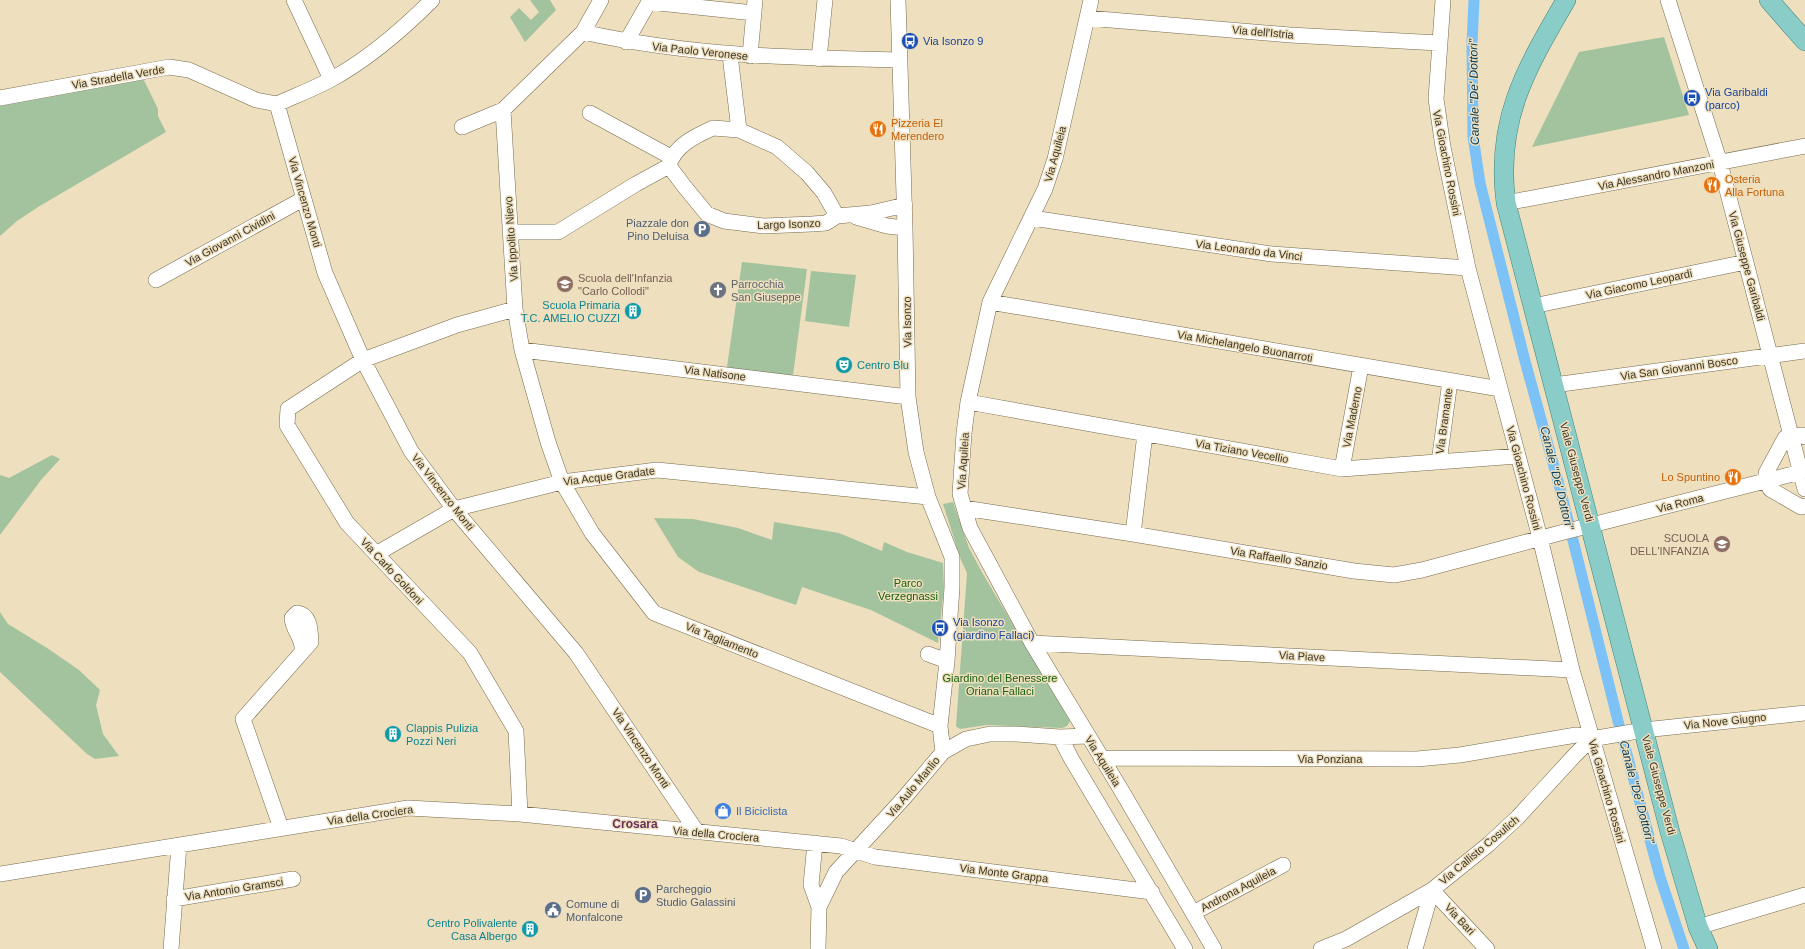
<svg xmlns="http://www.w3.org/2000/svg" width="1805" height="949" font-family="Arial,sans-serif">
  <rect width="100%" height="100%" fill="#eedfbe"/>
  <path fill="#a2c39d" d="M 530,0 L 550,0 L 556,10 L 525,42 L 510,17 L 519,8 L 531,20 L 539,12 Z
    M 1664,37 L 1689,115 L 1532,147 L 1579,52 Z
    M 140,72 L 158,109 L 158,116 L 166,132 L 38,207 L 17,221 L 0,236 L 0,98 Z
    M 742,262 L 807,269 L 792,383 L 726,374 Z
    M 811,271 L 856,275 L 849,327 L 805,321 Z
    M 52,455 L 60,459 L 41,480 L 0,535 L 0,475 L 9,478 Z
    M 953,502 L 969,548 L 983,574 L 1070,721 L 1067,726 L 1062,728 L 987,725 L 960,729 L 956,726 L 967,573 L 961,560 L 943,504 Z
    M 654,518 L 693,519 L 738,528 L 772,540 L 774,522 L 839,533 L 882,551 L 884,542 L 907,552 L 943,563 L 944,587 L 938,643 L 871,610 L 802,587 L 796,605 L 699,572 L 678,557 Z
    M 0,612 L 8,624 L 47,648 L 79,670 L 100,690 L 96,705 L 103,734 L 119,756 L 95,759 L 87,754 L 0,672 Z"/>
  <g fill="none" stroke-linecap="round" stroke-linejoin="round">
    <path stroke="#7cc2f6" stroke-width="11" d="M 1474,0 L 1472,44 L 1473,136 L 1480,183 L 1525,361 L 1561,492 L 1618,721 L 1660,877 L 1684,949"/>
    <g stroke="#776a4c" stroke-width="16">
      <path id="minor" d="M 294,0 L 331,79
        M 898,0 L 905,228 L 908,397 L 916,452 L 928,497 L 952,557 L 952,587 L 947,661 L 940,726 L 943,752
        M 1091,0 L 1055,159 L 1045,189 L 990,302 L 968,402 L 964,433 L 960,494 L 970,528 L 1032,643 L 1120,788 L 1214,949
        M 1443,0 L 1436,99 L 1443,147 L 1468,268 L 1540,538 L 1572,670 L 1654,949
        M 1668,0 L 1720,163 L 1805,489
        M 1087,18 L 1290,35 L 1439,43
        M 583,32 C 689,56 793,58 900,60
        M 626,42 L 649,2 L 754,13
        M 730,55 L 739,130
        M 750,56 L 755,0
        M 819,59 L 825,0
        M 0,98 L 169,67 L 189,70 L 256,100 L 277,104
        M 277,104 L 325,273 L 363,360 L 411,451 L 454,509 L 576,653 L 697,832
        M 277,104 C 295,96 313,89 330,80 C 367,60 402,30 432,0
        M 503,110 L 515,309 L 522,350 L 548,442 L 562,482 L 592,533 L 654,613 L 940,726
        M 590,113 L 671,157
        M 462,127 L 503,110 L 583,32 L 601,0
        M 713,128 L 739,130 L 777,147 L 807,173 L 824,193 L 837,216 L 826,223 L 812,224 L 764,226 L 724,221 L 707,214 L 684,186 L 669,166 C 674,146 695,136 713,128 Z
        M 1506,203 L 1805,146
        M 837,216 L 871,213 L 905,205
        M 856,217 L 887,226 L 905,228
        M 1032,218 L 1272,254 L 1468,268
        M 510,232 L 558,232 L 636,184 L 669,166
        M 156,280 L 303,199
        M 990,302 L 1500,389
        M 1533,306 L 1746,262
        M 515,309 L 457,325 L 363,360 L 288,409 L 287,425 L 347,523 L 470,653 L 516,731 L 520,814
        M 522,350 L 908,397
        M 1554,385 L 1805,351
        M 968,402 L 1342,469 L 1518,456
        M 1805,437 L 1802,435 L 1785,438 L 1766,473 L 1770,489 L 1801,507 L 1805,506
        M 1439,462 L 1450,381
        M 1342,469 L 1361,366
        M 964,508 L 1133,534 L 1354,571 L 1394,575 L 1422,570 L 1560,533 L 1805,471
        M 1133,534 L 1145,434
        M 376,554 L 454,509 L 562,482 L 657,470 L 928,497
        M 1032,643 L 1572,670
        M 928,654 L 947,661
        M 1060,737 L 1072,760 L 1185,949
        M 1101,758 L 1417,759 L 1460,755 L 1576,735 L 1583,736 L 1591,739
        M 281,828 L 243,719 L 311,642 C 310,631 311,615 297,613 L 292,618 C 293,632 304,638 302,652
        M 815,843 L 811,885 L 819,907
        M 0,874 L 408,808 L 520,814 L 841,846 L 875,857 L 1152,892
        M 1432,890 L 1487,949
        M 174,899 L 293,879
        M 1193,913 L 1283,865
        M 1698,927 L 1805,895
        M 171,949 L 179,845
        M 818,949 L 819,907 L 836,872 L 904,798 L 943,752 L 966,739 L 990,734 L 1015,734 L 1060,737 L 1088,736
        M 1321,949 L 1346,939 L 1432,890 L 1489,844 L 1518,817 L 1574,756 L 1591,739 L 1644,730 L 1805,713
        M 1415,949 L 1432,890"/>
    </g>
    <g stroke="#3c8279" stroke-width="20">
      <path id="major" d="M 1566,0 C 1526,69 1495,120 1506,203 L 1670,832 L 1698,927 L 1708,949
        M 1769,0 L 1805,41"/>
    </g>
    <use href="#minor" stroke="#fff" stroke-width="15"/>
    <use href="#major" stroke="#8acdc8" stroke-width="19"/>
  </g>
  <defs>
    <g id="bus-disc" transform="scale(0.9)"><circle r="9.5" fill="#1a4fb4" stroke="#eedfbe"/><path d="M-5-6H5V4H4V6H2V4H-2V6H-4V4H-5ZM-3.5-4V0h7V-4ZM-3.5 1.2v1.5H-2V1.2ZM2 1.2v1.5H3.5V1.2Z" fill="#fff"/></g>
    <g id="restaurant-disc" transform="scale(0.9)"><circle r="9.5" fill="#e8710a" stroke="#eedfbe"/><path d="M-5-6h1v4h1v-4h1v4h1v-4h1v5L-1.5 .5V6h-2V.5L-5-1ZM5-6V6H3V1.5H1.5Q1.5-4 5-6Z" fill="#fff"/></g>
    <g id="parking-disc" transform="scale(0.9)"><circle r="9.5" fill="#5c6f8a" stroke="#eedfbe"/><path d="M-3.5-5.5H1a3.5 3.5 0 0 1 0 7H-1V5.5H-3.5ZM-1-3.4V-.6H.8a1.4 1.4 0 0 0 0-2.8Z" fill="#fff"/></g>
    <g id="school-disc" transform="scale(0.9)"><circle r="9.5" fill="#8d6e63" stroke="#eedfbe"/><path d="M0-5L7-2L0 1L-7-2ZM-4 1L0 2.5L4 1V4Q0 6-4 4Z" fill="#fff"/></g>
    <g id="church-disc" transform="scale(0.9)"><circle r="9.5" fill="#6b7280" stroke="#eedfbe"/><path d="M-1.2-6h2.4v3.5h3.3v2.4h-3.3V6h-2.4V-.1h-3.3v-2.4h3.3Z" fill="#fff"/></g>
    <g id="building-disc" transform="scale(0.9)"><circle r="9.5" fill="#0f9aa8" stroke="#eedfbe"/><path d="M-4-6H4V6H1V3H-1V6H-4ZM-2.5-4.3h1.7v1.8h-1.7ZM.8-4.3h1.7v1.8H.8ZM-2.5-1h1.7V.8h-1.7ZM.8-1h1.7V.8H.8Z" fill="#fff"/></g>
    <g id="theatre-disc" transform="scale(0.9)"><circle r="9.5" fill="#0f9aa8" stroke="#eedfbe"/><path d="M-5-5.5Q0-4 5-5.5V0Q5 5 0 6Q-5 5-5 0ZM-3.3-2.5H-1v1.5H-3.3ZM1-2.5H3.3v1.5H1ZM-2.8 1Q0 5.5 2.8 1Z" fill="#fff"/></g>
    <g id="shop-disc" transform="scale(0.9)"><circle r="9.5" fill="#3f7fe0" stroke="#eedfbe"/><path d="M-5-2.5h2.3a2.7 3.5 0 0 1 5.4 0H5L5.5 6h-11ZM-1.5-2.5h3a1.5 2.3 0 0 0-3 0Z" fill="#fff"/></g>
    <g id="civic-disc" transform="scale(0.9)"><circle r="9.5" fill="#5c6f8a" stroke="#eedfbe"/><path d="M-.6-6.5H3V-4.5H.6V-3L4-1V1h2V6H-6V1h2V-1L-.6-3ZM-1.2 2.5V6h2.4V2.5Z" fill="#fff"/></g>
  </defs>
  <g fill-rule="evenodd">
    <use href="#bus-disc" x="910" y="41"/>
    <use href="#bus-disc" x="1692" y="98"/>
    <use href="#restaurant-disc" x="878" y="129"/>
    <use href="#restaurant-disc" x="1712" y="185"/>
    <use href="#parking-disc" x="702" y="229"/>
    <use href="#school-disc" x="565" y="284"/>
    <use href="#church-disc" x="718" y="290"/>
    <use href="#building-disc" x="633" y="311"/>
    <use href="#theatre-disc" x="844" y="365"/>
    <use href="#restaurant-disc" x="1733" y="477"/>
    <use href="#school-disc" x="1722" y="544"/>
    <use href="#bus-disc" x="940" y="628"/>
    <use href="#building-disc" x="393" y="734"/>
    <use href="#shop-disc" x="723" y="811"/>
    <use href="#parking-disc" x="643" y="895"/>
    <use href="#civic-disc" x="553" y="910"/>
    <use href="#building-disc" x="530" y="929"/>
  </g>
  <g text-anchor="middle" stroke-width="3" stroke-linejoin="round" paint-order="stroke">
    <g font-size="11" fill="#3c3629" stroke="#eedfbe">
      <text transform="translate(1263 32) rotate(5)" y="4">Via dell'Istria</text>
      <text transform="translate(700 51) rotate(6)" y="4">Via Paolo Veronese</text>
      <text transform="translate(118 77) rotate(-10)" y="4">Via Stradella Verde</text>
      <text transform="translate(1055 154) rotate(-75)" y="4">Via Aquileia</text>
      <text transform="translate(1447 163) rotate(79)" y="4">Via Gioachino Rossini</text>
      <text transform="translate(1656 175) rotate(-11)" y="4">Via Alessandro Manzoni</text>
      <text transform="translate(305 202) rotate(74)" y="4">Via Vincenzo Monti</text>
      <text transform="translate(789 224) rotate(-2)" y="4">Largo Isonzo</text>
      <text transform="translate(230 239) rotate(-29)" y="4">Via Giovanni Cividini</text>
      <text transform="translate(511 239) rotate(-94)" y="4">Via Ippolito Nievo</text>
      <text transform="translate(1249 250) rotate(7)" y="4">Via Leonardo da Vinci</text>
      <text transform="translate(1747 266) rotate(75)" y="4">Via Giuseppe Garibaldi</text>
      <text transform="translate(1639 284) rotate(-12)" y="4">Via Giacomo Leopardi</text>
      <text transform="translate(907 322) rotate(-91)" y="4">Via Isonzo</text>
      <text transform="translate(1245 346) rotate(10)" y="4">Via Michelangelo Buonarroti</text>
      <text transform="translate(1679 368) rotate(-8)" y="4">Via San Giovanni Bosco</text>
      <text transform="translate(715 373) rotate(7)" y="4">Via Natisone</text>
      <text transform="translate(1352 417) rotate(-79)" y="4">Via Maderno</text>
      <text transform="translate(1444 421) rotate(-82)" y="4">Via Bramante</text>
      <text transform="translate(1242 451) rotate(10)" y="4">Via Tiziano Vecellio</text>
      <text transform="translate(963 461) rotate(-86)" y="4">Via Aquileia</text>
      <text transform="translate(1577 472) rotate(75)" y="4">Viale Giuseppe Verdi</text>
      <text transform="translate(609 476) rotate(-7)" y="4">Via Acque Gradate</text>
      <text transform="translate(1524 478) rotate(75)" y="4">Via Gioachino Rossini</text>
      <text transform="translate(443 492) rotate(52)" y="4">Via Vincenzo Monti</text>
      <text transform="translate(1680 503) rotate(-14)" y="4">Via Roma</text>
      <text transform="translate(1279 558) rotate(9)" y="4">Via Raffaello Sanzio</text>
      <text transform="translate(392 571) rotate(47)" y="4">Via Carlo Goldoni</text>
      <text transform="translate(722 640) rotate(22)" y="4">Via Tagliamento</text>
      <text transform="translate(1302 656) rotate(3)" y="4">Via Piave</text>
      <text transform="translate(1725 721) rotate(-6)" y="4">Via Nove Giugno</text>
      <text transform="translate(641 748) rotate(56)" y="4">Via Vincenzo Monti</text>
      <text x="1330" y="763">Via Ponziana</text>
      <text transform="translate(1103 761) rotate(58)" y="4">Via Aquileia</text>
      <text transform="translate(1659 785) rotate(75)" y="4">Viale Giuseppe Verdi</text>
      <text transform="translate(913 787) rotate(-50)" y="4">Via Aulo Manlio</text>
      <text transform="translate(1607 791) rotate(74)" y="4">Via Gioachino Rossini</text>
      <text transform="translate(370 815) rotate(-8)" y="4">Via della Crociera</text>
      <text transform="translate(716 834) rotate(5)" y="4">Via della Crociera</text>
      <text transform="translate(1479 850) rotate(-40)" y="4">Via Callisto Cosulich</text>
      <text transform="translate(1004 873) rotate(7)" y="4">Via Monte Grappa</text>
      <text transform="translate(234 889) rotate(-9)" y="4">Via Antonio Gramsci</text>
      <text transform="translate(1238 889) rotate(-28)" y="4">Androna Aquileia</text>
      <text transform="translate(1460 919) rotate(47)" y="4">Via Bari</text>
    </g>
    <g font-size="11" fill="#164399" stroke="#eedfbe" text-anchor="start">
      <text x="923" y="45">Via Isonzo 9</text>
      <text x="1705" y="96">Via Garibaldi<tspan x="1705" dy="13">(parco)</tspan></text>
      <text x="953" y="626">Via Isonzo<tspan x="953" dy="13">(giardino Fallaci)</tspan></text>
    </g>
    <g font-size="11" fill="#c56008" stroke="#eedfbe" text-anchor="start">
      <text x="891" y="127">Pizzeria El<tspan x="891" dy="13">Merendero</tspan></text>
      <text x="1725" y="183">Osteria<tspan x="1725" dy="13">Alla Fortuna</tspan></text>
      <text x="1720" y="481" text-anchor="end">Lo Spuntino</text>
    </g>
    <g font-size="11" fill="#4e5e75" stroke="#eedfbe" text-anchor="start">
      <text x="689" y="227" text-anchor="end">Piazzale don<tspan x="689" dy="13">Pino Deluisa</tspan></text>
      <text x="656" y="893">Parcheggio<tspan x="656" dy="13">Studio Galassini</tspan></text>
      <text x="566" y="908">Comune di<tspan x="566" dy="13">Monfalcone</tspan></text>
    </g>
    <g font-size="11" fill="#785e54" stroke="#eedfbe" text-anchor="start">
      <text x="578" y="282">Scuola dell'Infanzia<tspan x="578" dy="13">"Carlo Collodi"</tspan></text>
      <text x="1709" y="542" text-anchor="end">SCUOLA<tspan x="1709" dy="13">DELL'INFANZIA</tspan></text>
    </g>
    <g font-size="11" fill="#5b616d" stroke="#eedfbe" text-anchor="start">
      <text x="731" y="288">Parrocchia<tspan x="731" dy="13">San Giuseppe</tspan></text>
    </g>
    <g font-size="11" fill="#0d838f" stroke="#eedfbe" text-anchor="end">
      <text x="620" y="309">Scuola Primaria<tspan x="620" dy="13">T.C. AMELIO CUZZI</tspan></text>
      <text x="857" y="369" text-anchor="start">Centro Blu</text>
      <text x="406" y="732" text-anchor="start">Clappis Pulizia<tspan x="406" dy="13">Pozzi Neri</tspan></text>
      <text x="517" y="927">Centro Polivalente<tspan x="517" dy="13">Casa Albergo</tspan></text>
    </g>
    <g font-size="11" fill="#19600c" stroke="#eedfbe">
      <text x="908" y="587">Parco<tspan x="908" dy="13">Verzegnassi</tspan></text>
      <text x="1000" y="682">Giardino del Benessere<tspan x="1000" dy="13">Oriana Fallaci</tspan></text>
    </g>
    <g font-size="11" fill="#366cbe" stroke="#eedfbe" text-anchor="start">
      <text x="736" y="815">Il Biciclista</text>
    </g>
    <g font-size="12" font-style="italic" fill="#003a5c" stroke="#eedfbe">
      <text transform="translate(1474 92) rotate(-91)" y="4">Canale "De' Dottori"</text>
      <text transform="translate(1557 478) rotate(76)" y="4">Canale "De' Dottori"</text>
      <text transform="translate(1637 792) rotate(75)" y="4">Canale "De' Dottori"</text>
    </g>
    <g font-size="12" font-weight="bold" fill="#68305c" stroke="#eedfbe">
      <text x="635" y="828">Crosara</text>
    </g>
  </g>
</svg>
